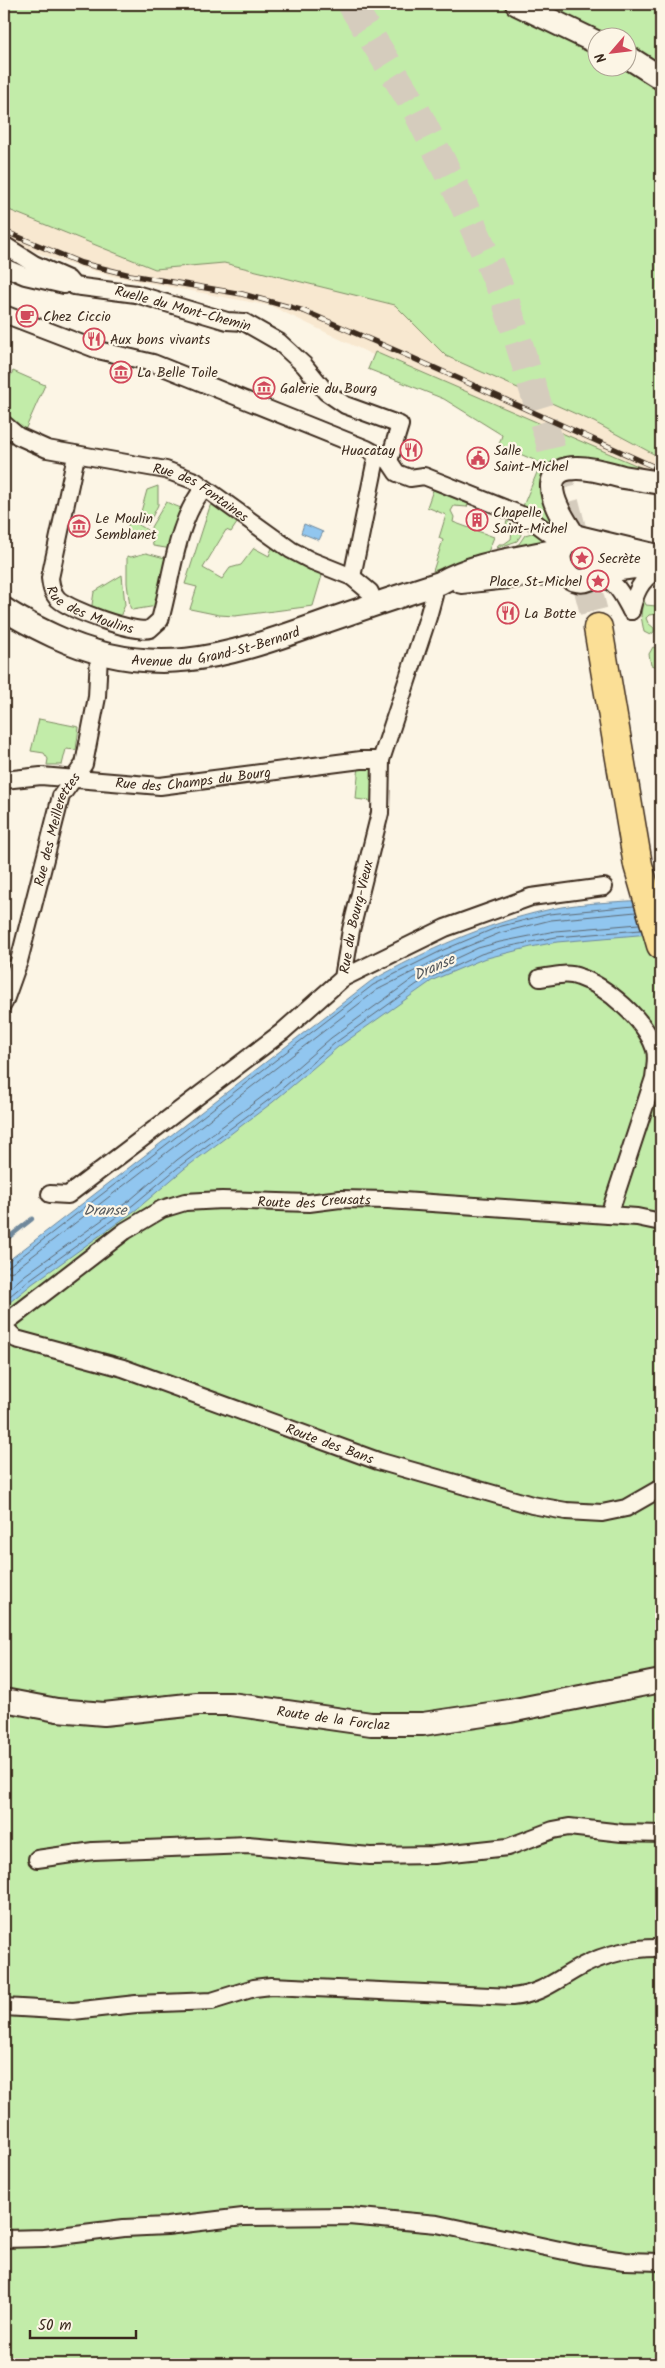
<svg xmlns="http://www.w3.org/2000/svg" width="665" height="2368" font-family="Kalam,sans-serif">
  <rect width="100%" height="100%" fill="#fcf5e5"/>
  <filter id="ink" filterUnits="userSpaceOnUse"><feTurbulence type="fractalNoise" baseFrequency=".02" numOctaves="2"/><feDisplacementMap in="SourceGraphic" scale="10" xChannelSelector="R" yChannelSelector="G"/><feConvolveMatrix kernelMatrix="1 2 1 2 8 2 1 2 1" color-interpolation-filters="sRGB"/></filter>
  <g filter="url(#ink)">
    <path fill="#f8e8d0" d="M 4,208 L 155,269 L 224,263 L 395,305 L 446,356 L 594,422 L 661,458 L 661,488 L 456,400 L 436,378 L 404,370 L 271,306 L 112,276 L 58,261 L 4,239 Z"/>
    <path fill="#c2eca9" stroke="#7e8b64" fill-rule="evenodd" d="M 4,4 L 661,4 L 661,458 L 594,422 L 446,356 L 395,305 L 224,263 L 155,269 L 4,208 ZM 598,38 L 628,38 L 628,68 L 598,68 Z
      M 375,352 L 661,476 L 572,456 L 552,462 L 546,476 L 556,521 L 551,524 L 523,506 L 541,463 L 499,445 L 502,435 L 444,399 L 368,369 Z
      M 13,371 L 45,385 L 25,430 L 4,415 L 4,377 L 9,379 Z
      M 158,486 L 158,505 L 148,525 L 139,519 L 147,490 Z
      M 433,490 L 468,504 L 467,507 L 454,506 L 451,511 L 454,517 L 453,522 L 494,537 L 488,552 L 433,571 L 443,540 L 439,538 L 446,515 L 427,507 Z
      M 212,500 L 239,520 L 231,532 L 226,530 L 203,568 L 222,579 L 230,568 L 241,565 L 254,548 L 269,556 L 273,545 L 323,572 L 313,606 L 235,616 L 219,615 L 190,609 L 197,587 L 185,584 Z
      M 166,502 L 181,508 L 172,549 L 153,546 L 151,527 Z
      M 130,519 L 147,530 L 148,537 L 143,536 L 143,532 L 139,531 L 134,534 L 126,532 Z
      M 507,521 L 518,528 L 521,535 L 517,541 L 497,548 L 499,544 L 504,544 L 511,539 L 512,531 L 506,524 Z
      M 535,532 L 545,539 L 545,542 L 497,553 L 519,544 L 525,535 Z
      M 576,548 L 589,549 L 593,561 L 588,568 L 578,570 L 571,564 L 570,554 Z
      M 146,553 L 165,558 L 163,585 L 157,606 L 132,610 L 130,607 L 127,583 L 127,556 L 131,557 Z
      M 122,575 L 125,605 L 119,619 L 91,611 L 94,592 Z
      M 643,598 L 646,605 L 656,606 L 660,610 L 657,614 L 649,615 L 646,618 L 648,623 L 654,628 L 654,632 L 650,635 L 644,632 L 641,616 Z
      M 653,647 L 658,649 L 656,660 L 661,661 L 661,668 L 651,665 L 649,654 Z
      M 39,719 L 79,727 L 76,750 L 66,749 L 62,765 L 47,765 L 48,759 L 44,753 L 31,751 Z
      M 359,764 L 372,768 L 376,776 L 378,802 L 356,799 Z
      M 661,909 L 661,2364 L 4,2364 L 4,1284 L 425,974 Z"/>
    <path fill="#91c6ef" stroke="#6f889b" d="M 304,524 L 323,532 L 319,540 L 301,533 Z
      M 661,898 L 661,933 L 557,942 L 531,947 L 483,959 L 433,980 L 338,1047 L 273,1102 L 184,1169 L 137,1209 L 32,1284 L 4,1307 L 4,1264 L 371,981 C 427,950 484,924 547,910 C 584,901 624,903 661,898 Z"/>
    <g fill="none" stroke-linecap="round" stroke-linejoin="round">
      <path stroke="#5d6872" stroke-width="1" d="M 4,1267 L 9,1266 L 373,985 L 441,951 L 498,927 L 549,914 L 634,906
        M 4,1273 L 13,1271 L 377,990 L 444,956 L 500,933 L 551,920 L 636,912
        M 4,1293 L 25,1275 L 130,1200 L 177,1160 L 266,1094 L 331,1038 L 414,978 L 478,948 L 500,942 L 555,931 L 639,924
        M 4,1301 L 29,1280 L 133,1205 L 181,1165 L 270,1099 L 335,1043 L 417,984 L 481,954 L 501,948 L 556,937 L 641,930"/>
      <path stroke="#6f889b" stroke-width="4.5" d="M 4,1241 L 32,1219"/>
      <path stroke="#d5ccbd" stroke-width="28" stroke-dasharray="28 14" stroke-linecap="butt" d="M 351,4 L 414,106 L 462,201 L 505,299 L 549,440 L 598,628"/>
      <g stroke="#3b2a1e" stroke-width="20">
        <g id="street">
          <path d="M 4,245 L 34,264 L 68,279 L 74,286 L 136,294 L 227,321 L 244,322 L 279,342 L 304,365 L 326,392 L 345,405 L 400,425 L 389,461"/>
          <path d="M 4,267 L 25,276 L 64,285"/>
          <path d="M 4,314 L 98,350 L 153,363 L 367,449 L 389,461 L 397,473 L 410,478 L 424,476 L 529,518 L 565,545"/>
          <path id="s1" d="M 4,424 L 18,436 L 47,449 L 166,470 L 195,481 L 291,550 L 312,561 L 352,577 L 370,592 L 375,604"/>
          <path id="s2" d="M 76,456 L 50,578 C 51,586 52,593 58,599 C 70,610 135,634 150,629 L 160,620 C 172,578 176,521 204,488"/>
          <path d="M 595,576 C 617,580 621,593 631,611"/>
          <path d="M 352,577 L 377,454"/>
          <path d="M 631,611 C 635,594 640,580 656,571"/>
          <path id="s3" d="M 4,780 L 41,776 L 160,786 L 361,760 L 381,760"/>
          <path d="M 343,978 L 445,928 L 531,897 L 604,887"/>
          <path d="M 540,978 C 553,976 567,972 579,977 C 606,986 645,1020 654,1047 C 658,1056 655,1067 654,1078 L 609,1215"/>
          <path id="s4" d="M 4,1003 L 19,961 L 61,796 L 84,764 L 97,697 L 99,654"/>
          <path id="s5" d="M 50,1194 L 68,1195 L 282,1032 L 343,978 L 351,930 L 380,813 L 381,760 L 428,617 L 434,595 L 431,585"/>
          <path id="s6" d="M 4,1324 L 125,1231 L 162,1209 L 185,1202 L 222,1200 L 309,1203 L 340,1199 L 388,1200 L 637,1217 L 661,1222"/>
          <path id="s7" d="M 4,1327 L 16,1339 L 123,1368 L 378,1461 L 532,1505 L 566,1511 L 602,1513 L 626,1508 L 661,1488"/>
          <path d="M 37,1859 L 93,1851 L 248,1845 L 370,1856 L 434,1855 L 508,1847 L 553,1830 L 569,1827 L 622,1833 L 661,1834"/>
          <path d="M 4,2007 L 73,2011 L 136,2004 L 212,2001 L 254,1988 L 271,1986 L 512,1997 C 542,1994 556,1980 582,1966 C 605,1954 635,1947 661,1948"/>
          <path d="M 4,2239 L 44,2238 L 124,2228 L 167,2226 L 243,2217 L 349,2216 L 437,2224 L 583,2255 L 625,2261 L 661,2262"/>
        </g>
      </g>
      <g stroke="#3b2a1e" stroke-width="26">
        <g id="secondary">
          <path d="M 517,4 L 598,43"/>
          <path d="M 628,57 L 661,78"/>
          <path d="M 575,538 C 567,524 551,503 552,485 C 555,455 607,473 623,477 C 636,479 649,481 661,483"/>
          <path d="M 595,542 C 604,551 606,561 598,572 C 572,601 538,549 578,537 L 661,557"/>
          <path d="M 598,572 L 634,567 L 661,571"/>
          <path d="M 461,582 L 563,571"/>
          <path id="s8" d="M 4,609 C 20,620 37,628 54,636 C 151,681 223,658 318,624 C 358,610 399,596 440,583 C 477,561 521,559 562,549"/>
          <path id="s9" d="M 4,1700 L 57,1710 L 104,1714 L 197,1704 L 231,1704 L 371,1724 L 423,1724 L 510,1711 L 661,1681"/>
        </g>
      </g>
      <g stroke="#3b2a1e" stroke-width="31">
        <path id="highway" d="M 598,628 L 638,865 L 661,945"/>
      </g>
      <use href="#street" stroke="#fcf5e5" stroke-width="16"/>
      <use href="#secondary" stroke="#fcf5e5" stroke-width="22"/>
      <use href="#highway" stroke="#fbdf96" stroke-width="28"/>
      <g stroke="#3b2a1e" stroke-width="5.5">
        <path id="rail" d="M 4,231 L 81,263 L 130,275 L 242,294 L 304,311 L 406,355 L 661,470"/>
      </g>
      <use href="#rail" stroke="#fcf5e5" stroke-width="4" stroke-dasharray="11" stroke-linecap="butt"/>
    </g>
  </g>
  <defs>
    <g id="cafe-ring" transform="scale(1.125)"><circle r="9.5" fill="#fcf5e5" stroke="#d1495b" stroke-width="1.5"/><path d="M-5.5-4.5H6V0H3Q3 3.5 0 3.5H-2.5Q-5.5 3.5-5.5 0ZM3-3.2v2h1.7v-2ZM-6 4.5H4V6H-6Z" fill="#d1495b"/></g>
    <g id="restaurant-ring" transform="scale(1.125)"><circle r="9.5" fill="#fcf5e5" stroke="#d1495b" stroke-width="1.5"/><path d="M-5-6h1v4h1v-4h1v4h1v-4h1v5L-1.5 .5V6h-2V.5L-5-1ZM5-6V6H3V1.5H1.5Q1.5-4 5-6Z" fill="#d1495b"/></g>
    <g id="museum-ring" transform="scale(1.125)"><circle r="9.5" fill="#fcf5e5" stroke="#d1495b" stroke-width="1.5"/><path d="M0-6L6-3V-2H-6V-3ZM-5-1h2V3h-2ZM-1-1h2V3h-2ZM3-1h2V3H3ZM-6 4H6V6H-6Z" fill="#d1495b"/></g>
    <g id="civic-ring" transform="scale(1.125)"><circle r="9.5" fill="#fcf5e5" stroke="#d1495b" stroke-width="1.5"/><path d="M-.6-6.5H3V-4.5H.6V-3L4-1V1h2V6H-6V1h2V-1L-.6-3ZM-1.2 2.5V6h2.4V2.5Z" fill="#d1495b"/></g>
    <g id="building-ring" transform="scale(1.125)"><circle r="9.5" fill="#fcf5e5" stroke="#d1495b" stroke-width="1.5"/><path d="M-4-6H4V6H1V3H-1V6H-4ZM-2.5-4.3h1.7v1.8h-1.7ZM.8-4.3h1.7v1.8H.8ZM-2.5-1h1.7V.8h-1.7ZM.8-1h1.7V.8H.8Z" fill="#d1495b"/></g>
    <g id="sight-ring" transform="scale(1.125)"><circle r="9.5" fill="#fcf5e5" stroke="#d1495b" stroke-width="1.5"/><path d="M0-6L1.8-2.2L6-1.7L2.9 1.2L3.7 5.4L0 3.3L-3.7 5.4L-2.9 1.2L-6-1.7L-1.8-2.2Z" fill="#d1495b"/></g>
  </defs>
  <g fill-rule="evenodd">
    <use href="#cafe-ring" x="27" y="316"/>
    <use href="#restaurant-ring" x="94" y="339"/>
    <use href="#museum-ring" x="121" y="372"/>
    <use href="#museum-ring" x="264" y="388"/>
    <use href="#restaurant-ring" x="411" y="450"/>
    <use href="#civic-ring" x="478" y="458"/>
    <use href="#building-ring" x="477" y="520"/>
    <use href="#museum-ring" x="79" y="526"/>
    <use href="#sight-ring" x="582" y="558"/>
    <use href="#sight-ring" x="598" y="581"/>
    <use href="#restaurant-ring" x="508" y="613"/>
  </g>
  <g text-anchor="middle" stroke-width="4.5" stroke-linejoin="round" paint-order="stroke">
    <g font-size="14" fill="#3b2a1e" stroke="#fcf5e5">
      <text transform="translate(183 308) rotate(15)" y="5">Ruelle du Mont-Chemin</text>
      <text dy="5" stroke="none"><textPath href="#s1" startOffset="212">Rue des Fontaines</textPath></text>
      <text dy="5" stroke="none"><textPath href="#s2" startOffset="181">Rue des Moulins</textPath></text>
      <text dy="5" stroke="none"><textPath href="#s8" startOffset="224">Avenue du Grand-St-Bernard</textPath></text>
      <text dy="5" stroke="none"><textPath href="#s3" startOffset="190">Rue des Champs du Bourg</textPath></text>
      <text dy="5" stroke="none"><textPath href="#s4" startOffset="182">Rue des Meillerettes</textPath></text>
      <text dy="5" stroke="none"><textPath href="#s5" startOffset="431">Rue du Bourg-Vieux</textPath></text>
      <text dy="5" stroke="none"><textPath href="#s6" startOffset="349">Route des Creusats</textPath></text>
      <text dy="5" stroke="none"><textPath href="#s7" startOffset="348">Route des Bans</textPath></text>
      <text dy="5" stroke="none"><textPath href="#s9" startOffset="332">Route de la Forclaz</textPath></text>
    </g>
    <g font-size="14" fill="#3b2a1e" stroke="#fcf5e5" text-anchor="start">
      <text x="43" y="321">Chez Ciccio</text>
      <text x="110" y="344">Aux bons vivants</text>
      <text x="137" y="377">La Belle Toile</text>
      <text x="280" y="393">Galerie du Bourg</text>
      <text x="395" y="455" text-anchor="end">Huacatay</text>
      <text x="494" y="455">Salle<tspan x="494" dy="16">Saint-Michel</tspan></text>
      <text x="493" y="517">Chapelle<tspan x="493" dy="16">Saint-Michel</tspan></text>
      <text x="95" y="523">Le Moulin<tspan x="95" dy="16">Semblanet</tspan></text>
      <text x="598" y="563">Secrète</text>
      <text x="582" y="586" text-anchor="end">Place St-Michel</text>
      <text x="524" y="618">La Botte</text>
    </g>
    <g font-size="15" font-style="italic" fill="#55595d" stroke="#fcf5e5">
      <text transform="translate(434 967) rotate(-24)" y="5">Dranse</text>
      <text x="105" y="1215">Dranse</text>
    </g>
  </g>
  <rect width="665" height="2368" fill="none" stroke="#fcf5e5" stroke-width="20"/>
  <rect x="10" y="10" width="645" height="2348" fill="none" stroke="#3b2a1e" stroke-width="2" filter="url(#ink)"/>
  <g transform="translate(612 52) rotate(242)"><circle r="24" fill="#fcf5e5" stroke="#afa495"/>
  <path d="M0-4L9 19L0 12L-9 19Z" fill="#d1495b"/>
  <text y="-8" font-size="14" font-weight="bold" text-anchor="middle" fill="#3b2a1e">N</text>
  </g>
  <path d="M30 2330v8h106v-8" fill="none" stroke="#3b2a1e" stroke-width="2.5"/>
  <text x="38" y="2330" font-size="15" fill="#3b2a1e" stroke="#fcf5e5" stroke-width="4" paint-order="stroke">50 m</text>
</svg>
